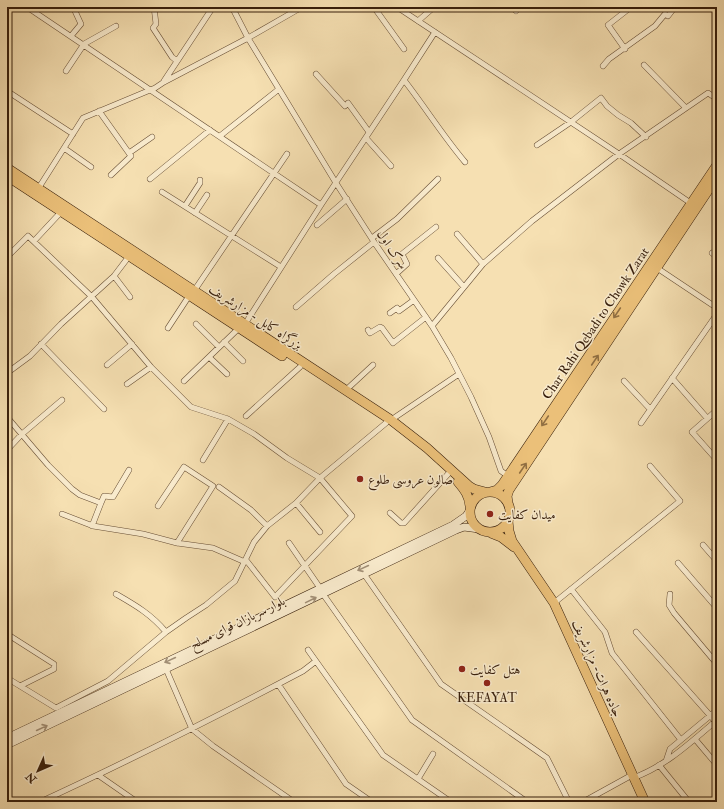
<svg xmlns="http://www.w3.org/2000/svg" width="724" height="809" font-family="'IM FELL Double Pica',Amiri,serif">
  <rect width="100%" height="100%" fill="#f6e0b2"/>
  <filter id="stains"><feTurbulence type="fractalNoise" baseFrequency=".005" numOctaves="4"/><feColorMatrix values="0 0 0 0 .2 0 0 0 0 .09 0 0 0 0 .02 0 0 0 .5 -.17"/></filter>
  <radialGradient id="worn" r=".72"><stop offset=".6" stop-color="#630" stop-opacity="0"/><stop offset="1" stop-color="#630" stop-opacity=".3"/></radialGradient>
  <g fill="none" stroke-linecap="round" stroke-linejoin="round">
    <g stroke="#674e35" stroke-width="6">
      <path id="street" d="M 27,7 L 321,205
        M 154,7 L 156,24 L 153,28 L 172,57 L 177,61
        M 232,7 L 248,38 L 336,183 L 374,242 L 432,326 L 451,358 L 471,397 L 489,437 L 501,471 L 508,476
        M 397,7 L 619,154 L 692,204
        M 512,7 L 516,11
        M 376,10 L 404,49
        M 418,21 L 434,7
        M 71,36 L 81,24 L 74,9 L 79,7
        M 625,49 L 608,25 L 631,7
        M 644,65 L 686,108
        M 603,66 L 609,59 L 655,26 L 665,14 L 668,16 L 675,7
        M 66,71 L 84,44 L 116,26
        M 316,74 L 345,106
        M 404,80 C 425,107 443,136 465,162
        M 164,81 L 213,7
        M 7,91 L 73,134
        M 348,103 L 369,132
        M 99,111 L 131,156 L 111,175
        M 220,136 L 279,89
        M 366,138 L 391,166
        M 537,145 L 571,122 L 601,98 L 607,106 L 618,115 L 631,123 L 646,137
        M 64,148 L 91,167
        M 129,153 L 152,137
        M 150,179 L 210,130
        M 38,189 L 83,118 L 155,88 L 164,82 L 248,38 L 302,7
        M 162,192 L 281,267
        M 185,206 L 200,183 L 200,180
        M 195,213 L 207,195
        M 317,225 L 347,199
        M 457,234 L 483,264
        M 372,238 L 397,219 L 438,179
        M 34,241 L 61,212
        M 712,253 L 717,257
        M 7,257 L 28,236 L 92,297 L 151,367 L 191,407 L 228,419 L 254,434 L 287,458 L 320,478 L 352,516 L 275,597 L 246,560
        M 438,258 L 464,287
        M 657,268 L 717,308
        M 396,274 L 407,264 L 402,254 L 436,227
        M 114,276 L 130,297
        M 194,291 L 287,154
        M 296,307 L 334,274 L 374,242
        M 390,313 L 397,308 L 399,311 L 414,300
        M 196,324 L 219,347
        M 245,324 L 321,205 L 404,80 L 435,32
        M 432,326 L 483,264 L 532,221 L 619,154 L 708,93 L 717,99
        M 168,328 L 189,296
        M 368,330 L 370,333 L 380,327 L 382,328 L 393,343 L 426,317
        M 224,342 L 243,361
        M 41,344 L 104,409
        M 209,357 L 227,374
        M 107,365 L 132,344
        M 7,373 L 30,356 L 61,324 L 114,276 L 130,255
        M 672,378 L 707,418
        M 184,381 L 239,328
        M 624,381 L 650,409
        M 127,384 L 151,367
        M 346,390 L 373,365
        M 717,410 L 692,432 L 717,460
        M 246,416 L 300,367
        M 7,417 L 48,465 L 72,489 L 80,495 L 101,503 L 92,526
        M 391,420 L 459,374
        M 641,423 L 717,314
        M 7,450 L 22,434 L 62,400
        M 203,460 L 228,419
        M 219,487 L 251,510 L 267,526
        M 101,503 L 104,496 L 113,497 L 129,470
        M 296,503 L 320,532
        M 158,506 L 184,467 L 213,486 L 177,543
        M 390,513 L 401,523 L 404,523 L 449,473
        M 62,514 L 93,526 L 143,534 L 177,543 L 213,548 L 245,562
        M 289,543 L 320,588
        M 703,545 L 717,561
        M 678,563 L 717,608
        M 364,574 L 441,684 L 547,758 L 569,802
        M 571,589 L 605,632 L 612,653 L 681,740
        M 116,594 C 135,605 151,614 166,632
        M 323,594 L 412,720 L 527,802
        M 670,594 L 669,605 L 674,613 L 717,664
        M 554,603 L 680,501 L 650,466
        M 636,632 L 715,721
        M 7,634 L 54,664 L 54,669 L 20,686
        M 308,650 L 383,755 L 451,802
        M 166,669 L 192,729 L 213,746 L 294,802
        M 7,678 L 56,708 L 108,681 L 166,632 L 186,618 L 206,605 L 235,581 L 254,542 L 267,526 L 296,503 L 320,478 L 386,423
        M 278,684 L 346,784 L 372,802
        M 695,739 L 717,765
        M 666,761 L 670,749 L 717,710
        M 659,765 L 689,802
        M 98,775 L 137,802
        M 633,778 C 666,766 691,742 717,720
        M 418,779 L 433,754
        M 51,797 L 59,802
        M 40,802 C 129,761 216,717 303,671 L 316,661
        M 583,802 L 632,775"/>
    </g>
    <g stroke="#371e0b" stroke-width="8">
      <path id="secondary" d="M 7,738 L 453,525 L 466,516 L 470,510
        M 7,745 L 456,530 L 464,527 L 479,529"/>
    </g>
    <g stroke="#371e0b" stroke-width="10">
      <path id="highway" d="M 7,168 L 391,420 L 427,448 L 469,486 L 474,489 L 485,492
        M 7,176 L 282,356
        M 458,482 C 465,490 469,496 470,506
        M470 512a20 20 0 1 1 40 0a20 20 0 1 1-40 0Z
        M 490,492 L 497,490 L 502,485 L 717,165
        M 508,503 L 507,496 L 509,490 L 717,177
        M 508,521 L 509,531 L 512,541 L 554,603 L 645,802
        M 491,533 L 501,537 L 514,547"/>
    </g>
    <use href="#street" stroke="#f9ebcd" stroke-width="5"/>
    <use href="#secondary" stroke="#f9ebcd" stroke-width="7"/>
    <use href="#highway" stroke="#ebc079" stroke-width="9"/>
  </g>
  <defs><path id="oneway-shaft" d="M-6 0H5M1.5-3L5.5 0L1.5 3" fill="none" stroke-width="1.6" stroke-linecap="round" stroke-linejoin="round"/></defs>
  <g stroke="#916f42">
    <use href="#oneway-shaft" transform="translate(617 313) rotate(124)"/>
    <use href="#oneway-shaft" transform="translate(595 360) rotate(-56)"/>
    <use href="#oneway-shaft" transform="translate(545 421) rotate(124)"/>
    <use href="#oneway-shaft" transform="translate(523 468) rotate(-56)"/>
  </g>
  <g stroke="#a28f76">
    <use href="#oneway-shaft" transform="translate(363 568) rotate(155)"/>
    <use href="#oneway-shaft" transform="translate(311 600) rotate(-26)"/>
    <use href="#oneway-shaft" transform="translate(170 660) rotate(155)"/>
    <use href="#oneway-shaft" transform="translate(42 728) rotate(-25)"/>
  </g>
  <g fill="#8f2418" stroke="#f9ebcd" stroke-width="1.5">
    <circle cx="360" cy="479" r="4"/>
    <circle cx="490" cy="514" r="4"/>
    <circle cx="462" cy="669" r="4"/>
    <circle cx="487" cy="683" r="4"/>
  </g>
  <g text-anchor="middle" stroke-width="3" stroke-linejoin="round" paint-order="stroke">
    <g font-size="13" fill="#371e0b" stroke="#f9ebcd">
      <text transform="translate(393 249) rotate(56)" y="5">سرک اول</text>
      <text transform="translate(256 316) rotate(33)" y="5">بزرگراه کابل - مزارشریف</text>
      <text transform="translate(595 323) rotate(-56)" y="5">Char Rahi Qebadi to Chowk Zarat</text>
      <text transform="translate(237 622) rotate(-26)" y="5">بلوار سربازان قوای مسلح</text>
      <text transform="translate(598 668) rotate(66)" y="5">جاده هرات- مزارشریف</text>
    </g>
    <g font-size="13" fill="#371e0b" stroke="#f9ebcd" text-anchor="start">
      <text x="368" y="484">صالون عروسی طلوع</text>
      <text x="498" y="519">میدان کفایت</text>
      <text x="470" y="674">هتل کفایت</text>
      <text x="487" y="702" text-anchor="middle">KEFAYAT</text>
    </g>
  </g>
  <rect width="724" height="809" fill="none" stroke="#f6e0b2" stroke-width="24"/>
  <rect x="8" y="8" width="708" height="793" fill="none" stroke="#371e0b" stroke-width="2"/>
  <rect x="12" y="12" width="700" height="785" fill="none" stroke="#371e0b"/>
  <g transform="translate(38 771) rotate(225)" stroke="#f9ebcd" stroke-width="3" paint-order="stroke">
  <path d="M0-3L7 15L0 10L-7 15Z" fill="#371e0b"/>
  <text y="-6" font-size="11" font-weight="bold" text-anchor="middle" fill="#371e0b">N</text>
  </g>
  <rect width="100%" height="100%" filter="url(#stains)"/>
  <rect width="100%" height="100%" fill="url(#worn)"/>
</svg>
